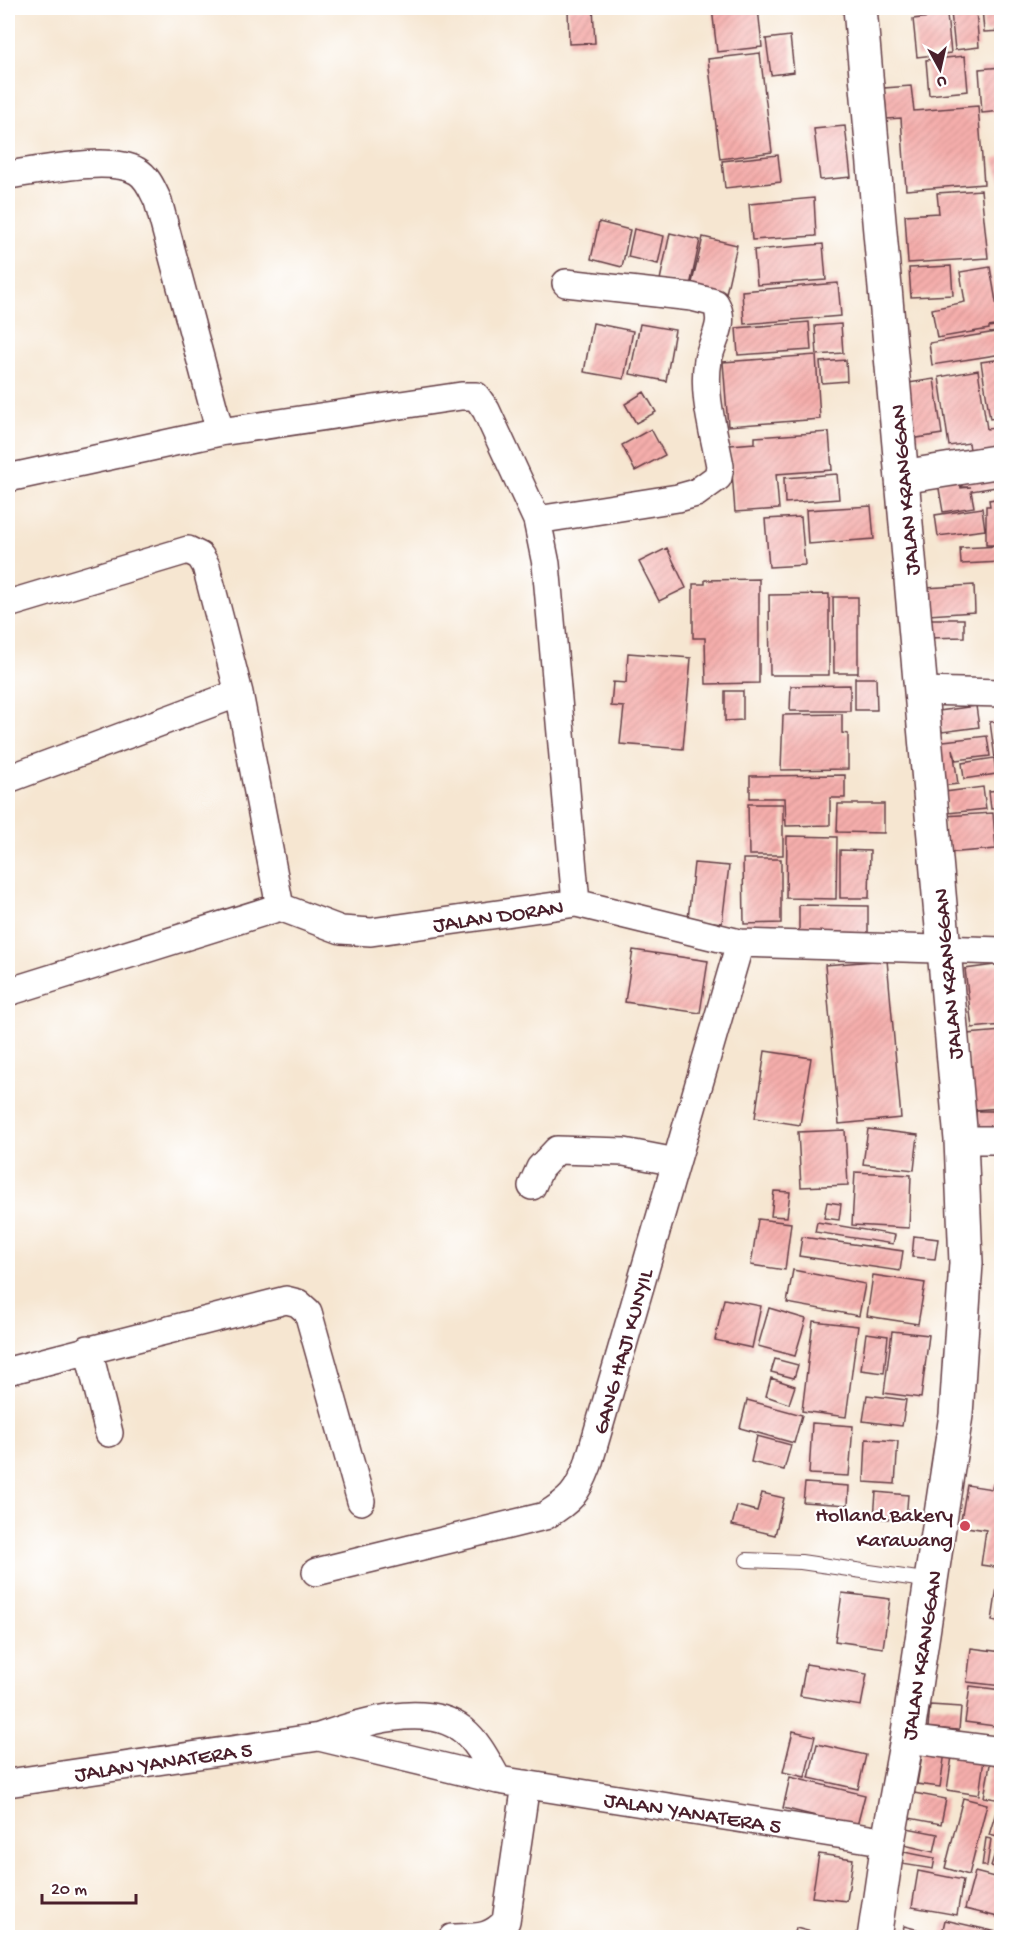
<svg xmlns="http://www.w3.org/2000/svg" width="1009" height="1945" font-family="'Gochi Hand',sans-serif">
  <defs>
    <pattern id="building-hatch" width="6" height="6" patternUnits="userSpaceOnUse" patternTransform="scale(1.5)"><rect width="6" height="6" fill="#f5aeac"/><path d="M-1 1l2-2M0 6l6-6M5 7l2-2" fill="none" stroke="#d49594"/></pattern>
  </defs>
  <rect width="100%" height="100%" fill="#fff"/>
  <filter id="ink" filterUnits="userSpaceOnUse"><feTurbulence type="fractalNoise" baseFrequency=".0167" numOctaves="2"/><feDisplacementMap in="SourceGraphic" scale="12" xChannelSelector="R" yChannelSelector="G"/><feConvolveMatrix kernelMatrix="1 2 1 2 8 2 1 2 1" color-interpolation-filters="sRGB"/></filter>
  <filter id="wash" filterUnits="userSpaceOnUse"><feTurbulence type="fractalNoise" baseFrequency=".008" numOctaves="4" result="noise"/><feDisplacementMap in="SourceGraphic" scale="24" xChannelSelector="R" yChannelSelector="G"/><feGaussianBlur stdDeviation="1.35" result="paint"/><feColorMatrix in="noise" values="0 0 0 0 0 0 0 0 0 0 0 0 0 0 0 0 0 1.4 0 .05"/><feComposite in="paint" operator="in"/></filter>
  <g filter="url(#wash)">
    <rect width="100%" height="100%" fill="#f6e6d1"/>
    <g id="blocks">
      <path fill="url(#building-hatch)" d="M 568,8 L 593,8 L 595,43 L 569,44 Z
        M 712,8 L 758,8 L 762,47 L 717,52 Z
        M 982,8 L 1002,8 L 1002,31 L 984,32 Z
        M 976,10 L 979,47 L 955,50 L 951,12 Z
        M 947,15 L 951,53 L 917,57 L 913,19 Z
        M 790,36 L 794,72 L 771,75 L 766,39 Z
        M 760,53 L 772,152 L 720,159 L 708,59 Z
        M 965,56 L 968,91 L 929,95 L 926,60 Z
        M 1002,67 L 1002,111 L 982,113 L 979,69 Z
        M 911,86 L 914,111 L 978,106 L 984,184 L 906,190 L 901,118 L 887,119 L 884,88 Z
        M 845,126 L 851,177 L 820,180 L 814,129 Z
        M 778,155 L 781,182 L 725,188 L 722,161 Z
        M 1002,156 L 1002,183 L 1001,183 L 994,159 Z
        M 981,190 L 988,258 L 908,263 L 905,215 L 939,213 L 937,193 Z
        M 814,198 L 816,236 L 752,240 L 749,204 Z
        M 599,222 L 630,230 L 622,267 L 591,259 Z
        M 634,229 L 664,236 L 658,264 L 628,257 Z
        M 670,233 L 700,240 L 690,286 L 660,280 Z
        M 703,237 L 737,245 L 725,298 L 690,291 Z
        M 823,244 L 826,280 L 757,285 L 754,250 Z
        M 951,266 L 953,295 L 911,297 L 909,268 Z
        M 990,267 L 1000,325 L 989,327 L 989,329 L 937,338 L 932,309 L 965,302 L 960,272 Z
        M 838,283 L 841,316 L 744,324 L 742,291 Z
        M 809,322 L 811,350 L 738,355 L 736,328 Z
        M 593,323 L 633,331 L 624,379 L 584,372 Z
        M 640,324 L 675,330 L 666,381 L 630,374 Z
        M 841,324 L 843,353 L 817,355 L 815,326 Z
        M 1002,331 L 1002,354 L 932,365 L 929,343 Z
        M 816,355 L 820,419 L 728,426 L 723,362 Z
        M 1002,359 L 1002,417 L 990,419 L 981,362 Z
        M 846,360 L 847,381 L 822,383 L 820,362 Z
        M 978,370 L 987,429 L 1002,427 L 1002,451 L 971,456 L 969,443 L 949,446 L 939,377 Z
        M 934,379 L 942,434 L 904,440 L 896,385 Z
        M 644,392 L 656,412 L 636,423 L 625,404 Z
        M 651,429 L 665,455 L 635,471 L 622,445 Z
        M 829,432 L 832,470 L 776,474 L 779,509 L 735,512 L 730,445 L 755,443 L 755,437 Z
        M 1002,469 L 1002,486 L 971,491 L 974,507 L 943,512 L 938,483 L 959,475 L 961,488 L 971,487 L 962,487 L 961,475 Z
        M 837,474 L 839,499 L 785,503 L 784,478 Z
        M 1002,498 L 1002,545 L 986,545 L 986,506 L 990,506 L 989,500 Z
        M 871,506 L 874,539 L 808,544 L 806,510 Z
        M 982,508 L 985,530 L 938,536 L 935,515 Z
        M 801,517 L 805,565 L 769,567 L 765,519 Z
        M 1002,546 L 1002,562 L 961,564 L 960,548 Z
        M 667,548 L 686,588 L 659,601 L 639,562 Z
        M 759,579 L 759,683 L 706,684 L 705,638 L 693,638 L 693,584 L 705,584 L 705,580 Z
        M 974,585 L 975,612 L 928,615 L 926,588 Z
        M 829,594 L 829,675 L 770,675 L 769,595 Z
        M 833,597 L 858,597 L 858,673 L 834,673 Z
        M 928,619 L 964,619 L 964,637 L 928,638 Z
        M 628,653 L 691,658 L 683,749 L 620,744 L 624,707 L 611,706 L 613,682 L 626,683 Z
        M 855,678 L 876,678 L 877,710 L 855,710 Z
        M 850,685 L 850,711 L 790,711 L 791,686 Z
        M 725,691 L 743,691 L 743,720 L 725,721 Z
        M 976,706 L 979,727 L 942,732 L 939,711 Z
        M 842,714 L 842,733 L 848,734 L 848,769 L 781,770 L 783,715 Z
        M 1002,721 L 1002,788 L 999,788 L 990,722 Z
        M 987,736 L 990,756 L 956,760 L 953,749 L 958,784 L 941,786 L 935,742 Z
        M 994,758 L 996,774 L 964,779 L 962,763 Z
        M 845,775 L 845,798 L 830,798 L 830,825 L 786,826 L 785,798 L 750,798 L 750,776 Z
        M 983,787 L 986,809 L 948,813 L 945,792 Z
        M 1002,790 L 1002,808 L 991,809 L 989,791 Z
        M 748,804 L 783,804 L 783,855 L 749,855 Z
        M 838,804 L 884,804 L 884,833 L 837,832 Z
        M 1002,810 L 1002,844 L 1000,844 L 996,811 Z
        M 993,813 L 996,849 L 946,853 L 944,816 Z
        M 787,836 L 837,837 L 836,899 L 786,898 Z
        M 840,850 L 870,851 L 869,898 L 840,898 Z
        M 743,859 L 781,859 L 781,923 L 744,924 Z
        M 694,863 L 729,866 L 722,923 L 688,919 Z
        M 799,905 L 868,906 L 868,936 L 799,935 Z
        M 633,950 L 708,961 L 700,1013 L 625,1002 Z
        M 887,960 L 901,1118 L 839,1124 L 825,965 Z
        M 1002,964 L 1002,1025 L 972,1028 L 965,969 Z
        M 1002,1031 L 1002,1108 L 973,1110 L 967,1034 Z
        M 765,1051 L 811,1058 L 800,1125 L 755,1118 Z
        M 976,1111 L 1002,1111 L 1002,1136 L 976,1136 Z
        M 868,1129 L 918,1135 L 914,1170 L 863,1164 Z
        M 845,1130 L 848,1185 L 801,1187 L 798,1132 Z
        M 855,1172 L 911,1175 L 909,1228 L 852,1225 Z
        M 774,1191 L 790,1192 L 787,1217 L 771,1216 Z
        M 827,1202 L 841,1204 L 839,1220 L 824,1218 Z
        M 758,1219 L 791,1223 L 785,1270 L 751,1265 Z
        M 817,1222 L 895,1235 L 893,1244 L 815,1232 Z
        M 914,1236 L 938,1239 L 935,1259 L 912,1257 Z
        M 802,1237 L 903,1251 L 900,1271 L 799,1256 Z
        M 793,1270 L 865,1284 L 859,1316 L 787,1303 Z
        M 873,1275 L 925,1283 L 918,1324 L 867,1316 Z
        M 724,1299 L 761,1306 L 752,1348 L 715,1340 Z
        M 769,1308 L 806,1319 L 795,1356 L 758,1346 Z
        M 813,1321 L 858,1326 L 846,1417 L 802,1411 Z
        M 892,1331 L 929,1335 L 921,1398 L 884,1393 Z
        M 866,1333 L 888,1336 L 884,1373 L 861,1370 Z
        M 775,1359 L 798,1365 L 794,1378 L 771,1372 Z
        M 771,1378 L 795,1386 L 789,1404 L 766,1396 Z
        M 867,1395 L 906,1400 L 902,1426 L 863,1421 Z
        M 747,1400 L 802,1415 L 794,1443 L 740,1428 Z
        M 812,1423 L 853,1426 L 849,1476 L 809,1474 Z
        M 757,1436 L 791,1445 L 784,1470 L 751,1462 Z
        M 866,1439 L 898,1441 L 895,1484 L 864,1482 Z
        M 805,1483 L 849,1486 L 848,1505 L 803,1502 Z
        M 993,1484 L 1002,1485 L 1002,1568 L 981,1565 L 986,1530 L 960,1526 L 967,1485 L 992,1489 Z
        M 876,1492 L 908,1495 L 906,1520 L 874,1518 Z
        M 762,1493 L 784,1498 L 775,1535 L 732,1525 L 737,1506 L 757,1511 Z
        M 998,1581 L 1002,1582 L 1002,1623 L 992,1621 Z
        M 842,1593 L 890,1599 L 883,1648 L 835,1641 Z
        M 971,1648 L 1002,1652 L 1002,1686 L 967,1682 Z
        M 806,1664 L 867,1674 L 861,1706 L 800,1696 Z
        M 970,1686 L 1002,1690 L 1002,1727 L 965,1722 Z
        M 930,1705 L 961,1707 L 959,1730 L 928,1728 Z
        M 793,1731 L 815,1736 L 805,1777 L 783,1772 Z
        M 817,1744 L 866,1755 L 858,1789 L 809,1778 Z
        M 923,1749 L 945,1752 L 940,1787 L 917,1784 Z
        M 992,1754 L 1002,1756 L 1002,1800 L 984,1797 Z
        M 952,1756 L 984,1760 L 979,1795 L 947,1790 Z
        M 790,1777 L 865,1795 L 857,1826 L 783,1808 Z
        M 914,1793 L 946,1799 L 941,1824 L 909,1818 Z
        M 963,1798 L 987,1804 L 969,1875 L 945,1868 Z
        M 996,1812 L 1002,1814 L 1002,1838 L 989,1835 Z
        M 907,1828 L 938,1834 L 934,1852 L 904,1845 Z
        M 986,1838 L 991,1839 L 987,1866 L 982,1866 Z
        M 998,1844 L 1002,1845 L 1002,1869 L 991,1866 Z
        M 904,1852 L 935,1858 L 933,1869 L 902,1864 Z
        M 819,1854 L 853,1859 L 847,1901 L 812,1897 Z
        M 918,1871 L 963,1880 L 957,1915 L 912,1907 Z
        M 975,1872 L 1002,1879 L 1002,1904 L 998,1917 L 965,1909 Z
        M 945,1920 L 1002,1933 L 1002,1938 L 941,1938 Z
        M 904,1926 L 934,1934 L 933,1938 L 902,1938 Z
        M 796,1928 L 831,1937 L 831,1938 L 794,1938 Z"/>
    </g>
  </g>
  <g filter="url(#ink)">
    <use href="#blocks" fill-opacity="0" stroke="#643d44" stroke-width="1.5"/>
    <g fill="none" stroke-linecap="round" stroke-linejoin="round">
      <g stroke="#643d44" stroke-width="16">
        <path id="service" d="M 747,1560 L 801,1562 L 931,1581"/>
      </g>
      <g stroke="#643d44" stroke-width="30">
        <path id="minor" d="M 8,175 C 39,171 110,155 137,171 C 148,177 153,191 158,201 L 220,432
          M 8,478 L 220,432 L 461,396 L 476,396 L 486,410 L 537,520 L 546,564 L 576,903
          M 537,520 L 678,498 L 696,493 L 718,477 L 720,466 C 714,432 702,395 708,360 C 712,340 727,323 715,303 L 692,297 L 566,283
          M 8,604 L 188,550 L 200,556 L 206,566 L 239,693 L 280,907
          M 921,691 L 1002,693
          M 8,779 L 239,693
          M 8,992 L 280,907 L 341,930 L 371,932 L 576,903 L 740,943 L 1002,951
          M 961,1140 L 1002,1140
          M 532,1186 L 540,1168 L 557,1150 L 624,1152 L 676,1162
          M 88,1349 L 109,1433
          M 8,1371 L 286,1300 L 298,1303 L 308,1312 L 361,1501
          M 316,1572 L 545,1516 C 571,1500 577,1494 588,1465 L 740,943
          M 319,1737 C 359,1723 426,1701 463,1730 C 479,1743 488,1763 498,1780
          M 907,1739 L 1002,1751
          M 8,1783 L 319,1737 L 498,1780 L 888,1842
          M 452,1938 C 474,1937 490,1940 506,1921 L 526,1784"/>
      </g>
      <g stroke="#643d44" stroke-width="36">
        <path id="tertiary" d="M 902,477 L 1002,461"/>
      </g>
      <g stroke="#643d44" stroke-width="36">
        <path id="secondary" d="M 860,8 L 961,1140 L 966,1263 L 956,1415 L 907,1739 L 888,1842 L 874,1938"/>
      </g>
      <use href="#service" stroke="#fff" stroke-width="14"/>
      <use href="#minor" stroke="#fff" stroke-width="27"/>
      <use href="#tertiary" stroke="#fff" stroke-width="33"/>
      <use href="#secondary" stroke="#fff" stroke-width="33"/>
    </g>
  </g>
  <circle fill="#d1495b" stroke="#fff" stroke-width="2" cx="965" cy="1526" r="6"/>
  <g text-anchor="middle" stroke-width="4.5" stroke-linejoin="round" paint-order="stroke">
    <g font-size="22" fill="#4a1f2b" stroke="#fff">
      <text transform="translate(903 490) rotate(-95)" y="8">JALAN KRANGGAN</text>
      <text transform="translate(498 914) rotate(-8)" y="8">JALAN DORAN</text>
      <text transform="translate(946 974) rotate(-95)" y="8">JALAN KRANGGAN</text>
      <text transform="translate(621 1351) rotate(-74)" y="8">GANG HAJI KUNYIL</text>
      <text transform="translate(920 1655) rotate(-81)" y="8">JALAN KRANGGAN</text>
      <text transform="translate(163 1760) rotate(-8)" y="8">JALAN YANATERA 5</text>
      <text transform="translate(693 1811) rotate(9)" y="8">JALAN YANATERA 5</text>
    </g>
    <g font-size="22" fill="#4a1f2b" stroke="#fff" text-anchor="end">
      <text x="953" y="1521">Holland Bakery<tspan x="953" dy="25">Karawang</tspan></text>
    </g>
  </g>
  <rect width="1009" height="1945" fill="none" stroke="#fff" stroke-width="30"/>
  <g transform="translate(940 69) rotate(172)" stroke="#ffffff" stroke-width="4.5" paint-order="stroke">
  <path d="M0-4.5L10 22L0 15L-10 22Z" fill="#4a1f2b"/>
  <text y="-9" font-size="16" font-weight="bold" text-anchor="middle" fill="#4a1f2b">U</text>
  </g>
  <path d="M42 1894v9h94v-9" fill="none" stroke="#4a1f2b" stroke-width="3"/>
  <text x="51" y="1894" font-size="18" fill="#4a1f2b" stroke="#ffffff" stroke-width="4.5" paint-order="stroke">20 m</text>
</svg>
